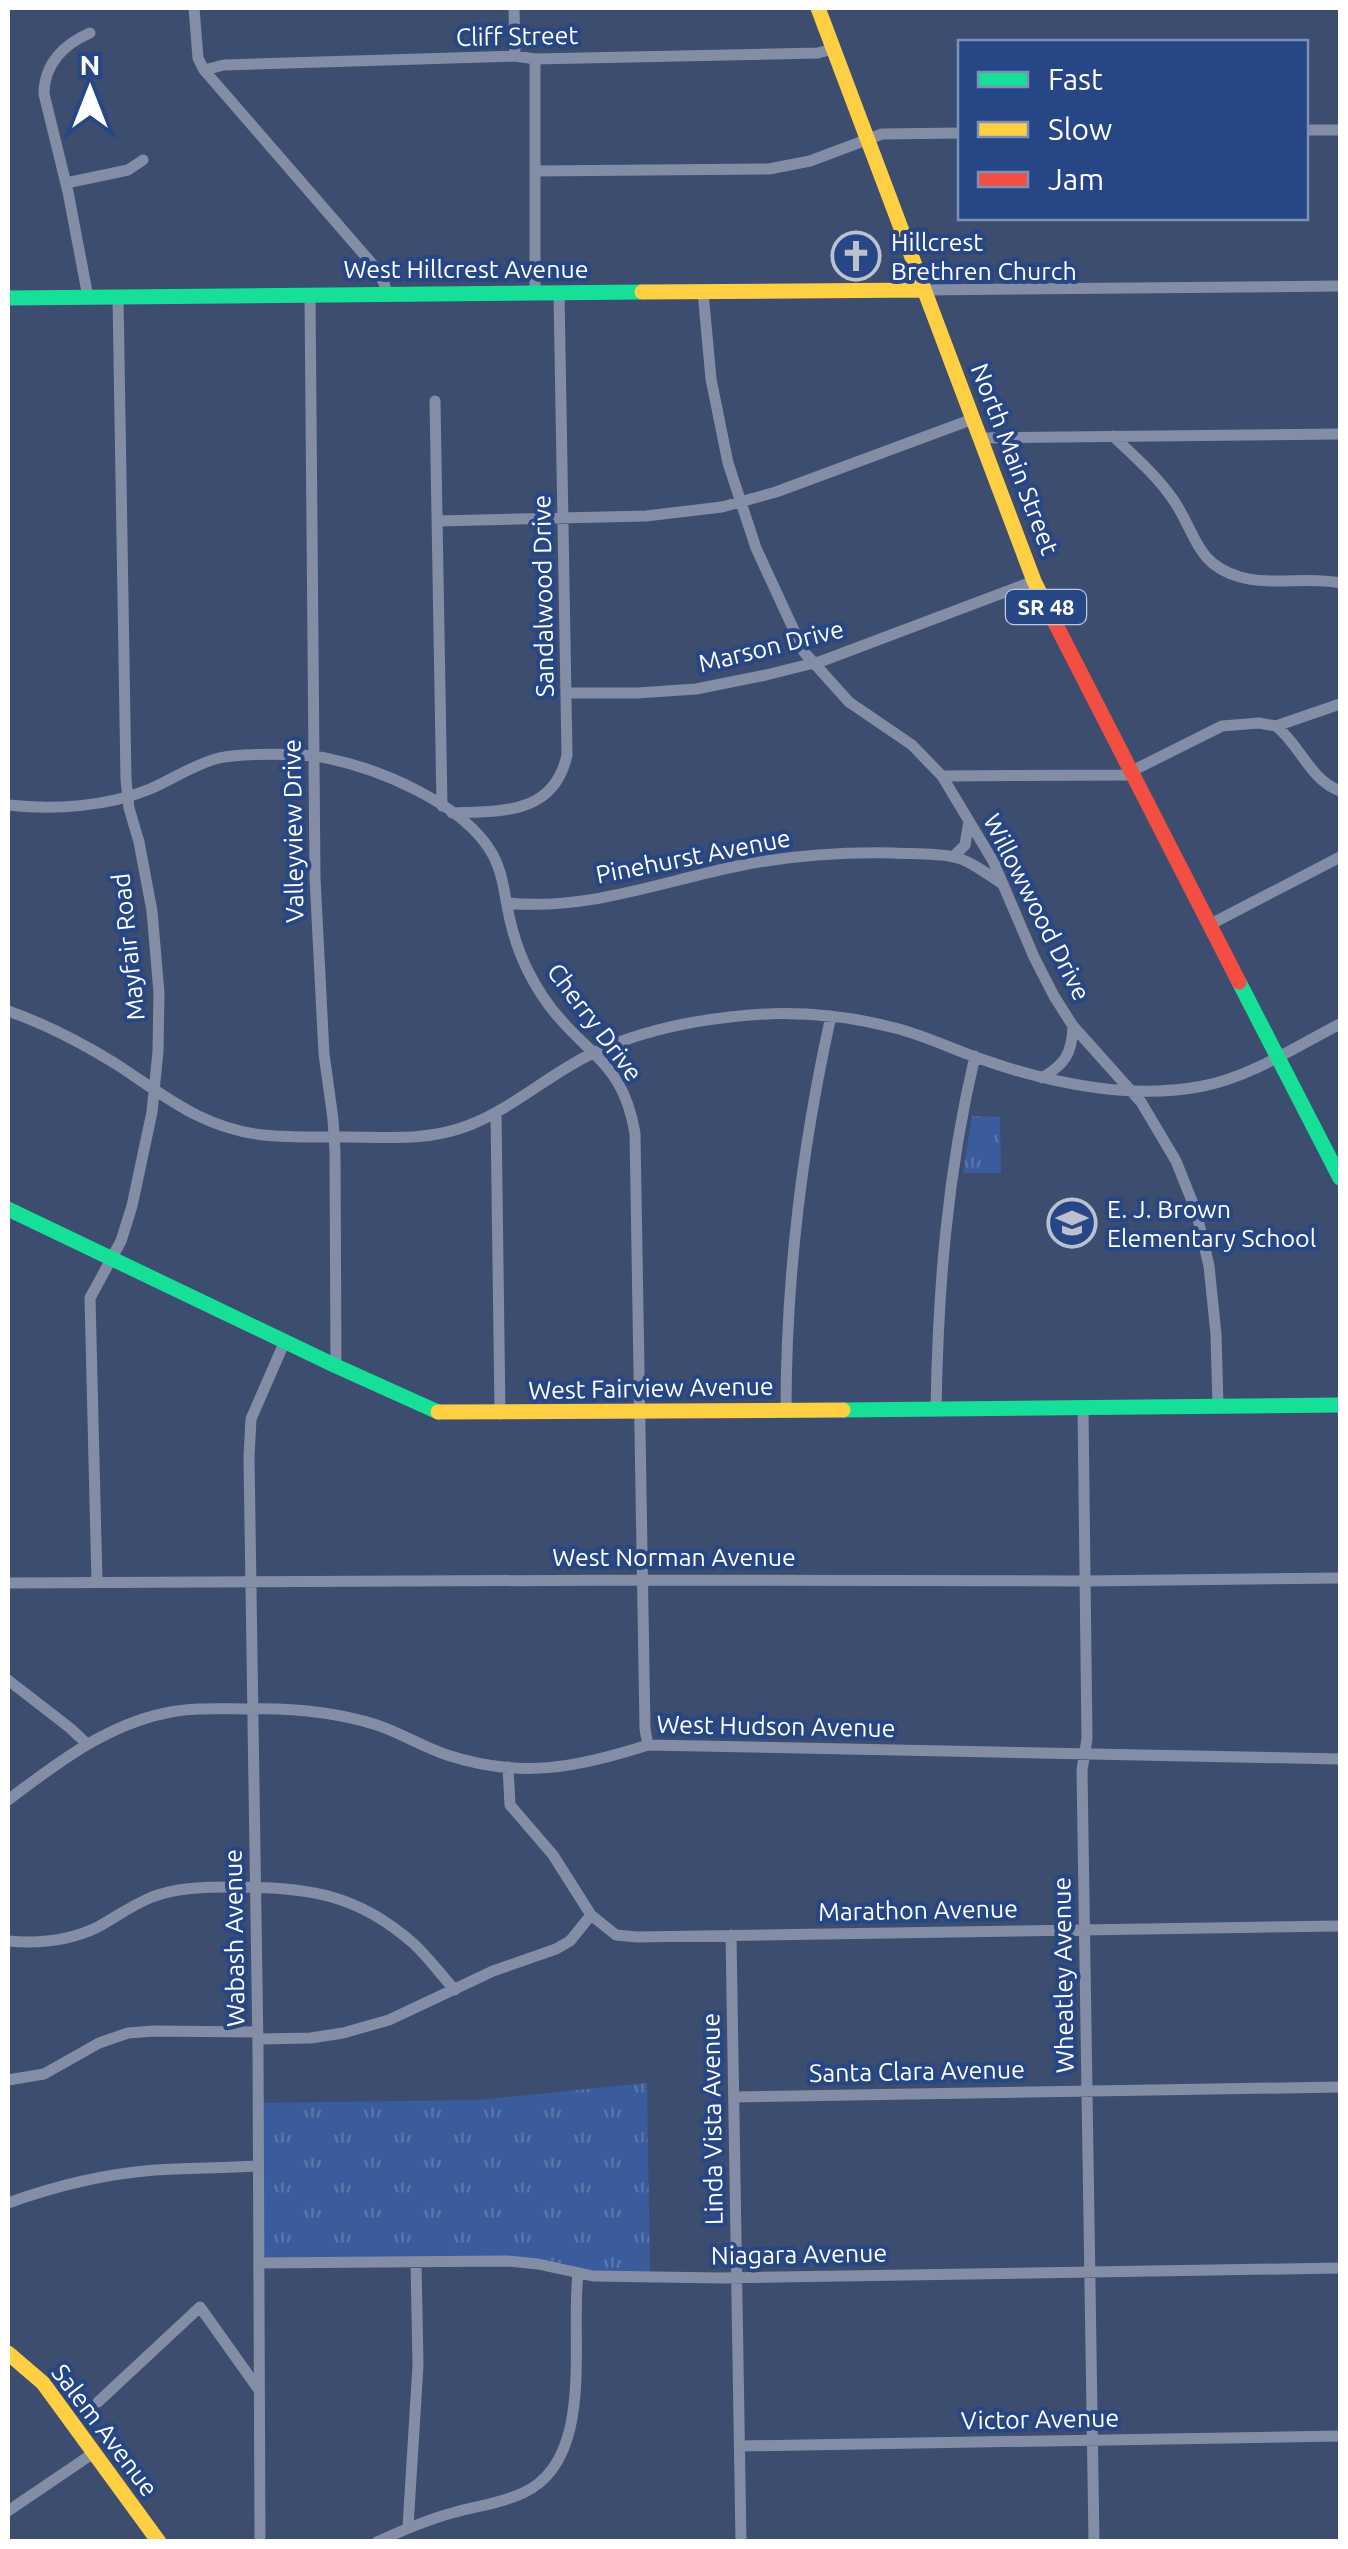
<svg xmlns="http://www.w3.org/2000/svg" width="1348" height="2549" font-family="Ubuntu,sans-serif">
  <defs>
    <pattern id="grass-tufts" width="24" height="20" patternUnits="userSpaceOnUse" patternTransform="scale(2.5)"><rect width="24" height="20" fill="#3a5c9c"/><path d="M3 7l-1-3M5 7V3M7 7l1-3M15 17l-1-3M17 17v-4M19 17l1-3" fill="none" stroke="#5874ab"/></pattern>
  </defs>
  <rect width="100%" height="100%" fill="#3c4d70"/>
  <path fill="url(#grass-tufts)" d="M 972,1116 L 1000,1117 L 1001,1173 L 963,1173 Z
    M 647,2083 L 650,2277 L 538,2264 L 259,2263 L 258,2103 L 478,2100 Z"/>
  <g fill="none" stroke-linecap="round" stroke-linejoin="round">
    <path stroke="#838ea6" stroke-width="11" d="M 194,8 L 198,58 L 204,70 L 374,266 L 384,283 L 387,294
      M 514,8 L 515,56
      M 535,59 L 535,293
      M 204,70 L 224,65 L 515,56 L 535,59 L 818,53 L 832,49
      M 1306,130 L 1340,130
      M 535,171 L 769,169 L 810,161 L 882,134 L 961,133
      M 66,183 L 128,170 L 143,160
      M 924,290 L 1340,286
      M 703,292 L 711,379 L 728,463 L 756,548 L 804,652 L 849,702 L 912,745 L 942,776 L 993,861 L 1034,957 L 1054,996 L 1073,1026 L 1141,1102 L 1176,1161 L 1196,1211 L 1209,1266 L 1216,1334 L 1218,1406
      M 310,295 L 315,878 L 324,1054 L 333,1119 L 335,1152 L 336,1366
      M 88,297 L 68,192 L 44,94 C 44,64 64,44 90,33
      M 435,401 L 442,806
      M 1113,436 C 1134,456 1156,475 1172,498 C 1196,531 1194,564 1240,577 C 1272,586 1308,576 1340,583
      M 980,438 L 1340,434
      M 438,521 L 646,516 L 722,507 L 776,492 L 973,419
      M 567,693 L 637,693 L 696,689 L 766,675 L 822,661 L 1034,581
      M 1276,726 C 1301,746 1310,780 1340,791
      M 1130,772 L 1222,726 L 1259,723 L 1276,726 L 1340,704
      M 942,776 L 1131,775
      M 8,805 C 53,810 107,807 150,789 C 173,779 195,764 219,758 C 242,753 303,753 326,758 C 380,769 465,804 493,855 C 505,878 505,904 512,928 C 516,943 521,957 528,971 C 537,989 548,1006 562,1021 C 580,1042 604,1059 618,1083 C 627,1098 632,1116 635,1133 L 645,1729 L 648,1745
      M 452,813 C 501,811 554,815 567,755 L 559,293
      M 953,857 L 965,845 L 969,821
      M 507,903 C 584,911 658,883 733,867 C 785,856 840,852 893,853 C 912,854 936,853 954,857 C 971,861 987,874 1001,883
      M 1209,925 L 1340,857
      M 8,1011 C 46,1024 82,1043 116,1064 C 165,1096 203,1129 264,1135 C 292,1138 320,1137 347,1137 C 388,1137 428,1141 467,1126 C 512,1109 548,1075 591,1054 C 633,1034 684,1022 730,1017 C 785,1010 841,1014 895,1028 C 927,1036 956,1051 987,1061 C 1053,1084 1134,1100 1203,1086 C 1252,1076 1297,1046 1340,1024
      M 1042,1078 C 1065,1064 1072,1054 1073,1026
      M 496,1114 L 500,1414
      M 1083,1408 L 1087,1739 L 1082,1770 L 1094,2542
      M 936,1410 C 938,1289 947,1174 975,1056
      M 786,1411 C 786,1277 802,1146 831,1016
      M 97,1582 L 90,1298 L 121,1241 L 132,1206 L 152,1112 L 158,1051 L 159,993 L 152,911 L 139,842 L 129,808 L 126,780 L 118,297
      M 8,1583 L 642,1580 L 1085,1581 L 1340,1578
      M 8,1680 L 70,1728 L 87,1744
      M 508,1767 L 510,1805 L 553,1855 L 591,1915 L 616,1935 L 637,1937 L 1340,1926
      M 8,1800 C 56,1764 106,1725 166,1713 C 193,1707 222,1709 249,1709 C 293,1708 335,1712 377,1725 C 401,1733 423,1747 447,1755 C 521,1779 576,1768 648,1745 L 1340,1759
      M 731,1935 L 741,2542
      M 8,1941 C 39,1944 69,1941 98,1927 C 116,1917 132,1905 152,1897 C 179,1887 207,1887 235,1887 C 308,1887 358,1894 414,1944 C 429,1958 441,1975 455,1990
      M 258,2039 L 311,2038 L 343,2033 L 389,2020 L 493,1971 L 556,1949 L 570,1941 L 591,1915
      M 8,2080 L 44,2074 L 99,2043 L 128,2033 L 154,2031 L 258,2032
      M 734,2097 L 1340,2087
      M 8,2203 C 55,2186 104,2174 155,2170 C 189,2168 224,2168 258,2166
      M 259,2263 L 507,2261 L 538,2264 L 593,2276 L 721,2278 L 1340,2268
      M 98,2402 L 200,2307 L 259,2390
      M 740,2446 L 1340,2436
      M 8,2511 L 95,2452
      M 408,2527 L 418,2365 L 416,2262
      M 260,2542 L 258,2049 L 249,1457 L 251,1419 L 285,1341
      M 377,2542 C 403,2530 428,2519 456,2512 C 478,2506 502,2503 523,2493 C 596,2460 570,2340 578,2274"/>
    <path stroke="#16e098" stroke-width="15" d="M 8,298 L 642,292
      M 1239,982 L 1340,1178
      M 8,1209 L 336,1366 L 438,1412
      M 843,1410 L 1340,1405"/>
    <path stroke="#ffcf43" stroke-width="15" d="M 818,8 L 1034,581 L 1050,613
      M 642,292 L 924,290
      M 438,1412 L 843,1410
      M 8,2353 L 43,2383 L 159,2542"/>
    <path stroke="#f24e42" stroke-width="15" d="M 1050,613 L 1239,982"/>
  </g>
  <defs>
    <g id="church-ring" transform="scale(2.5)"><circle r="9.5" fill="#264686" stroke="#bbc1cd" stroke-width="1.5"/><path d="M-1.2-6h2.4v3.5h3.3v2.4h-3.3V6h-2.4V-.1h-3.3v-2.4h3.3Z" fill="#bbc1cd"/></g>
    <g id="school-ring" transform="scale(2.5)"><circle r="9.5" fill="#264686" stroke="#bbc1cd" stroke-width="1.5"/><path d="M0-5L7-2L0 1L-7-2ZM-4 1L0 2.5L4 1V4Q0 6-4 4Z" fill="#bbc1cd"/></g>
  </defs>
  <g fill-rule="evenodd">
    <use href="#church-ring" x="856" y="256"/>
    <use href="#school-ring" x="1072" y="1223"/>
  </g>
  <g text-anchor="middle" stroke-width="8" stroke-linejoin="round" paint-order="stroke">
    <rect fill="#264686" stroke="#bec8db" stroke-width="2.5" x="1006" y="590" width="80" height="34" rx="8"/>
    <g font-size="22" font-weight="bold" fill="#fff">
      <text x="1046" y="615">SR 48</text>
    </g>
    <g font-size="25" fill="#fff" stroke="#264686">
      <text transform="translate(517 36) rotate(-1)" y="9">Cliff Street</text>
      <text x="466" y="278">West Hillcrest Avenue</text>
      <text transform="translate(1015 459) rotate(69)" y="9">North Main Street</text>
      <text transform="translate(543 596) rotate(-91)" y="9">Sandalwood Drive</text>
      <text transform="translate(771 646) rotate(-14)" y="9">Marson Drive</text>
      <text transform="translate(293 831) rotate(-91)" y="9">Valleyview Drive</text>
      <text transform="translate(693 856) rotate(-11)" y="9">Pinehurst Avenue</text>
      <text transform="translate(1037 907) rotate(63)" y="9">Willowwood Drive</text>
      <text transform="translate(128 947) rotate(-96)" y="9">Mayfair Road</text>
      <text transform="translate(595 1022) rotate(53)" y="9">Cherry Drive</text>
      <text transform="translate(651 1388) rotate(-1)" y="9">West Fairview Avenue</text>
      <text x="674" y="1566">West Norman Avenue</text>
      <text transform="translate(776 1726) rotate(1)" y="9">West Hudson Avenue</text>
      <text transform="translate(918 1910) rotate(-1)" y="9">Marathon Avenue</text>
      <text transform="translate(234 1938) rotate(-91)" y="9">Wabash Avenue</text>
      <text transform="translate(1063 1975) rotate(-91)" y="9">Wheatley Avenue</text>
      <text transform="translate(917 2071) rotate(-1)" y="9">Santa Clara Avenue</text>
      <text transform="translate(712 2119) rotate(-91)" y="9">Linda Vista Avenue</text>
      <text transform="translate(799 2254) rotate(-1)" y="9">Niagara Avenue</text>
      <text transform="translate(1040 2419) rotate(-1)" y="9">Victor Avenue</text>
      <text transform="translate(105 2430) rotate(53)" y="9">Salem Avenue</text>
    </g>
    <g font-size="25" fill="#fff" stroke="#264686" text-anchor="start">
      <text x="891" y="251">Hillcrest<tspan x="891" dy="29">Brethren Church</tspan></text>
      <text x="1107" y="1218">E. J. Brown<tspan x="1107" dy="29">Elementary School</tspan></text>
    </g>
  </g>
  <rect width="1348" height="2549" fill="none" stroke="#ffffff" stroke-width="20"/>
  <rect x="958" y="40" width="350" height="180" fill="#264686" stroke="#7d90b6" stroke-width="2.5"/>
  <rect x="978" y="72" width="50" height="15" fill="#16e098" stroke="#7d90b6" stroke-width="2.5"/>
  <text x="1048" y="90" font-size="30" fill="#ffffff">Fast</text>
  <rect x="978" y="122" width="50" height="15" fill="#ffcf43" stroke="#7d90b6" stroke-width="2.5"/>
  <text x="1048" y="140" font-size="30" fill="#ffffff">Slow</text>
  <rect x="978" y="172" width="50" height="15" fill="#f24e42" stroke="#7d90b6" stroke-width="2.5"/>
  <text x="1048" y="190" font-size="30" fill="#ffffff">Jam</text>
  <g transform="translate(90 90)" stroke="#264686" stroke-width="8" paint-order="stroke">
  <path d="M0-8L18 38L0 25L-18 38Z" fill="#ffffff"/>
  <text y="-15" font-size="28" font-weight="bold" text-anchor="middle" fill="#ffffff">N</text>
  </g>
</svg>
